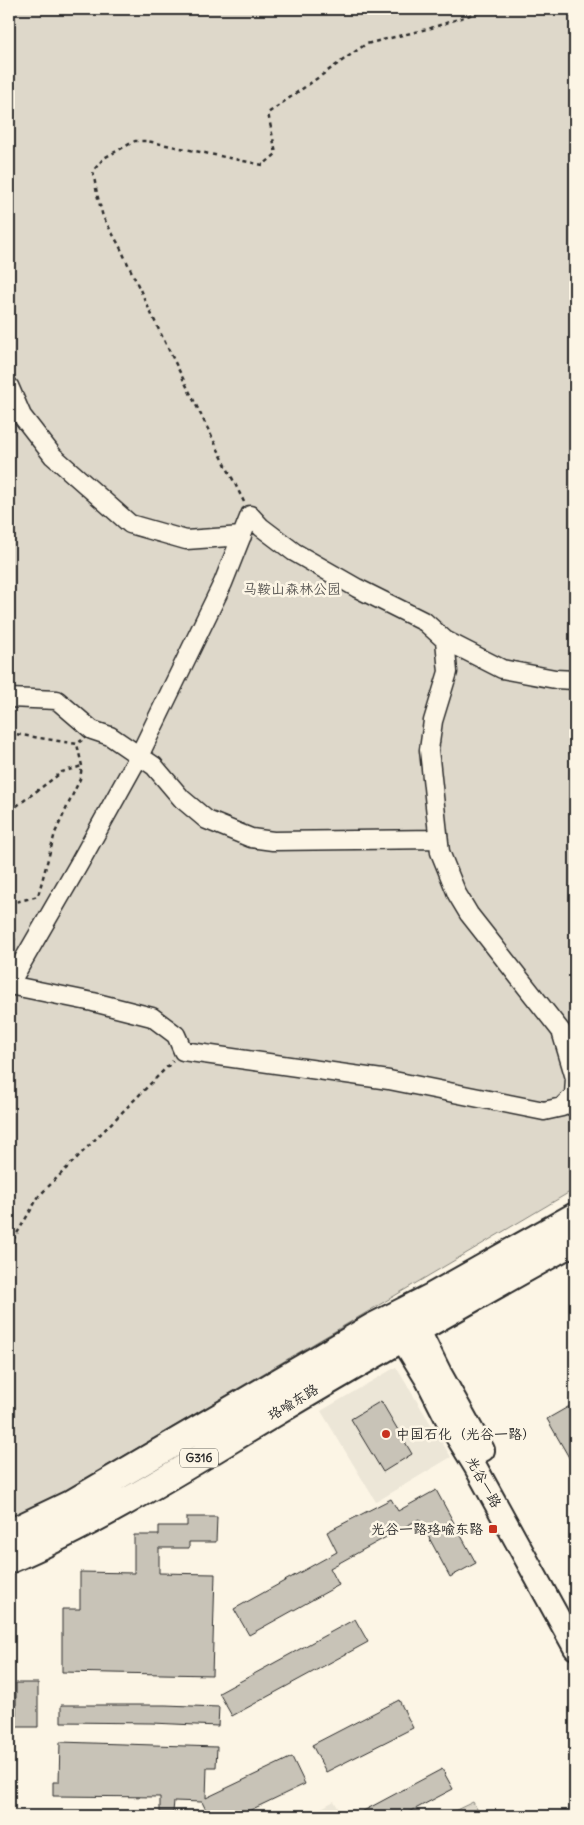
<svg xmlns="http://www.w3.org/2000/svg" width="584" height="1825" font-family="Delius,'LXGW WenKai TC',sans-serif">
  <rect width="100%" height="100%" fill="#fcf5e5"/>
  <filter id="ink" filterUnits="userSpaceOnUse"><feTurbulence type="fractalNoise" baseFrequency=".02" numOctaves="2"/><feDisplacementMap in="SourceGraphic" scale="10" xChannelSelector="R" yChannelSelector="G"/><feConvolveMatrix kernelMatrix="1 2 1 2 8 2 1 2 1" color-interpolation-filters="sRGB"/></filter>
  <g filter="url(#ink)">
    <path fill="#ece6d7" d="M 396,1367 L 451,1457 L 376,1502 L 321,1411 Z
      M 334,1801 L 343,1816 L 307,1816 Z"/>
    <path fill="#ded8ca" stroke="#84827a" d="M 9,9 L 575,9 L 575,1189 L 31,1511 L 9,1521 Z
      M 473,1802 L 481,1816 L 444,1816 Z"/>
    <path fill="#c8c3b7" stroke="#2b2b2b" d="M 381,1401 L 412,1454 L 383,1472 L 351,1419 Z
      M 575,1403 L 575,1468 L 547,1419 Z
      M 436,1490 L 476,1563 L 450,1577 L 419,1519 L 330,1568 L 339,1585 L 249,1635 L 234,1609 L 337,1552 L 327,1532 L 391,1499 L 398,1511 Z
      M 187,1517 L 217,1517 L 216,1542 L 189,1542 L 189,1548 L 159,1548 L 159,1573 L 215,1574 L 212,1675 L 62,1672 L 62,1609 L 80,1609 L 80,1572 L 134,1573 L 134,1535 L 159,1535 L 159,1526 L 187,1526 Z
      M 355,1619 L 368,1642 L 232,1716 L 219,1693 Z
      M 16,1683 L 38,1683 L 38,1727 L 9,1727 L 9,1717 L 16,1717 Z
      M 399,1700 L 413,1728 L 326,1772 L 312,1745 Z
      M 61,1705 L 165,1705 L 219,1707 L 218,1726 L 152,1723 L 61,1722 Z
      M 60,1742 L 217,1747 L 216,1767 L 207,1767 L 206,1798 L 292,1757 L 305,1784 L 238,1816 L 209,1816 L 202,1802 L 174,1801 L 173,1812 L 160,1812 L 160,1797 L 53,1796 L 53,1782 L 59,1782 Z
      M 442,1769 L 453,1789 L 402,1816 L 354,1816 Z"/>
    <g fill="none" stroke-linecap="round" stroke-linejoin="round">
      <g stroke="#2b2b2b" stroke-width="21">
        <path id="minor" d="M 9,386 L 22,416 L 53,456 L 130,524 L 186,540 L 242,536
          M 9,698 L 57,700 L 92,730 L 110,736 L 154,766 L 182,799 L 207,820 L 251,838 L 273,841 L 438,839
          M 9,985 L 93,1002 L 152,1017 L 176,1035 L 183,1051 L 389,1080 L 544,1111 L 562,1107 L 574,1095 L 575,1078 L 561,1031 L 469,914 L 457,894 L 440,852 L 429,750 L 433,721 L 448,672 L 445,640
          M 9,985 L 79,864 L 139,756 L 223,583 L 250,515 L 261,527 L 294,552 L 357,588 L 425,622 L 445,640 L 502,669 L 555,679 L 575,680"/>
      </g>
      <g stroke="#2b2b2b" stroke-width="26">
        <path id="major" d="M 411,1315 L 440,1373 L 483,1450
          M 392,1323 L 427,1380 L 451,1427 L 475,1466 L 575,1648"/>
      </g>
      <g stroke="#2b2b2b" stroke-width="30">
        <path id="highway" d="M 9,1533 L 72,1503 L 374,1326 L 431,1297 L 575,1216
          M 9,1560 C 103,1520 191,1463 280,1410 C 377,1352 476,1296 575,1241"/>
      </g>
      <path stroke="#2b2b2b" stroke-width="2.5" stroke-dasharray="4 4" stroke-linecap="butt" d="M 244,502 L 158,328 L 119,245 L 103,217 L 97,194 L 93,171 L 104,158 L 135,141 L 147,141 L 263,165 L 276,154 L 268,113 L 366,44 L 431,28 L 479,12 L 517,9
        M 9,733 L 77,744 L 82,740
        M 9,808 L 14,808 L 62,772 L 82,766
        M 9,904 L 38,896 L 55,833 L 80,779 L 82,766 L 77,744
        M 10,905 L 12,933 L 16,944
        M 9,1247 L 39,1196 L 173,1061"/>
      <use href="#minor" stroke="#fcf5e5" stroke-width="18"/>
      <use href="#major" stroke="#fcf5e5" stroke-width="22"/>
      <use href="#highway" stroke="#fcf5e5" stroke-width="26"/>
    </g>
  </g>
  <g fill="#c8321e" stroke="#fcf5e5" stroke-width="2">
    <circle cx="386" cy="1434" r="5"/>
    <rect x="488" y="1524" width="10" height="10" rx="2.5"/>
  </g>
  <g text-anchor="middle" stroke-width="5" stroke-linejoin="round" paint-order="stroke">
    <rect fill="#fcf5e5" stroke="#6a6863" stroke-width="1" x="180" y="1448.5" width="38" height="19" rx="4"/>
    <g font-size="12" font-weight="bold" fill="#2b2b2b">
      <text x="199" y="1462">G316</text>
    </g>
    <g font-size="14" fill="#585653" stroke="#fcf5e5">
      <text x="292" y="594">马鞍山森林公园</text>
    </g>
    <g font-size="14" fill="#2b2b2b" stroke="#fcf5e5">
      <text transform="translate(293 1402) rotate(-31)" y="5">珞喻东路</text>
      <text transform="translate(484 1482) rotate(61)" y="5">光谷一路</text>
    </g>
    <g font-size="14" fill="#2b2b2b" stroke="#fcf5e5" text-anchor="start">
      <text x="396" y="1439">中国石化（光谷一路）</text>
      <text x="483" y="1534" text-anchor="end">光谷一路珞喻东路</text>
    </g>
  </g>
  <rect width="584" height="1825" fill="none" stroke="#fcf5e5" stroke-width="30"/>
  <rect x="15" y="15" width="554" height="1795" fill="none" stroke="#2b2b2b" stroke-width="2" filter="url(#ink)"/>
</svg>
